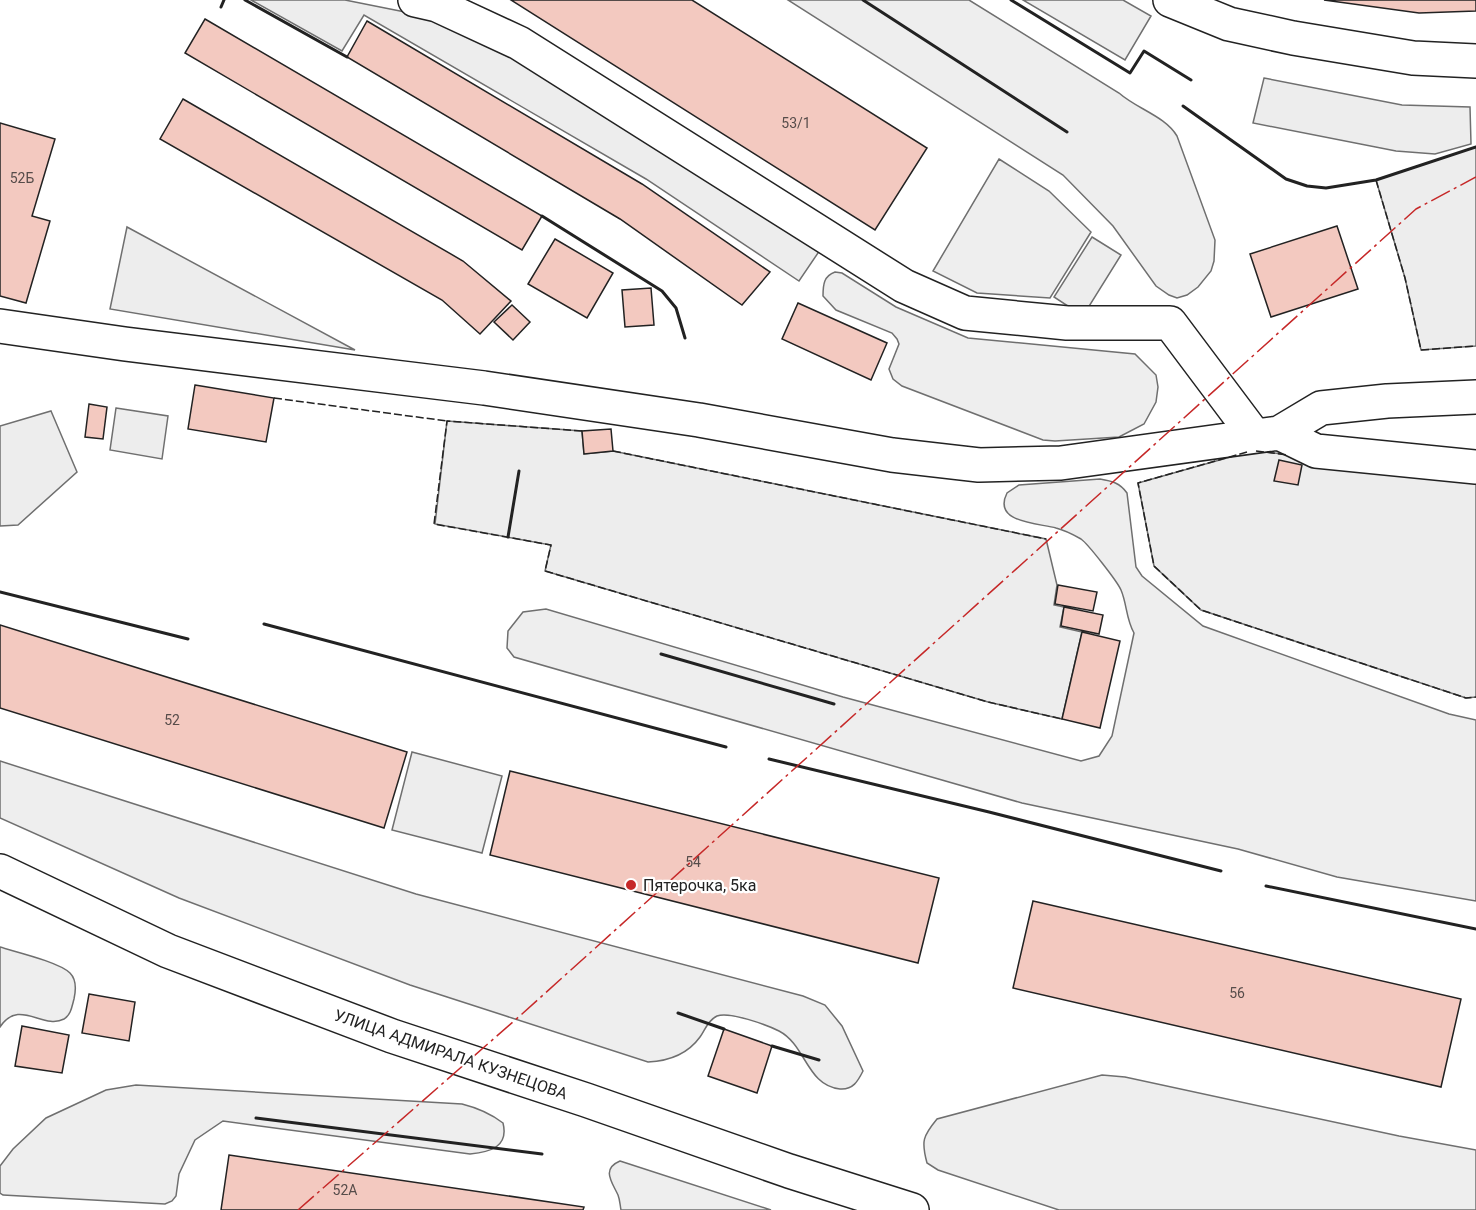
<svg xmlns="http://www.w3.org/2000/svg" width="1476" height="1210" font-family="Roboto,sans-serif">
  <rect width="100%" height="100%" fill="#fff"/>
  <path fill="#eee" stroke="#6f6f6f" stroke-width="1.5" d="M 788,0 L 969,0 L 1119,93 C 1137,109 1165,116 1177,136 L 1215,240 L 1214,261 L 1211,271 L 1198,287 L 1187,295 L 1177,298 L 1169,295 L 1156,286 L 1113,226 L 1063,175 Z
    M 1023,0 L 1123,0 L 1151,16 L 1125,60 Z
    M 999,159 L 1049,191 L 1091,232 L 1050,298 L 977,293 L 933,271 Z
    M 835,272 L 842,273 L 896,307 L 968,338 L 1135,354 L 1156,375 L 1158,387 L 1156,402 L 1144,424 L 1119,437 L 1055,441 L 1043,440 L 902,386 L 893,379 L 889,369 L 899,344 L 897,339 L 892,333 L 836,310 L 823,296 C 823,284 824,276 835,272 Z
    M 1100,479 C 1112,481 1120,483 1127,493 L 1136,567 L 1142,576 L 1203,626 L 1449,714 L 1476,720 L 1476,901 L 1337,877 L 1238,849 L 1022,803 L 514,657 L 507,648 L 508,631 L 523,612 L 546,609 L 843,697 L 1081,761 L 1099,756 L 1112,736 L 1134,633 C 1126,619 1127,604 1121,590 C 1117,581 1088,544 1081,539 C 1074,535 1064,530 1056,528 C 1038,523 992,523 1007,493 L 1019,485 Z
    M 0,761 L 416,894 L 803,996 L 825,1005 L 842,1026 L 863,1071 C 858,1081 853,1090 840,1089 C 807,1086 806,1045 779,1031 C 767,1025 729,1011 717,1016 C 708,1020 705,1030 700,1037 C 687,1055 669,1061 648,1062 L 410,985 L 179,898 L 0,818 Z
    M 0,947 C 16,952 59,962 70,973 C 76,979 76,990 74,999 C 72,1006 71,1015 64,1019 C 43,1030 19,998 0,1027 Z
    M 1102,1075 L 1125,1077 L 1399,1136 L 1476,1150 L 1476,1210 L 1059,1210 L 938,1170 L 927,1163 C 921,1141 923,1136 937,1119 Z
    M 136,1085 L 462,1104 C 478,1108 490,1113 503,1123 C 509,1147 490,1152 470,1154 L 223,1121 L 195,1140 L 179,1174 L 176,1196 L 172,1201 L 165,1204 L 3,1195 L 0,1193 L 0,1166 L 13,1149 L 46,1118 L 106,1090 Z
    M 620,1161 L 771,1210 L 621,1210 C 620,1205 620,1200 618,1195 C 612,1182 601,1169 620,1161 Z"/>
  <path fill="#ededed" stroke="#6f6f6f" stroke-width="1.5" d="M 251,0 L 345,0 L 430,17 L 513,54 L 820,250 L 799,281 L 646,179 L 364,15 L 342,51 Z
    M 1264,78 L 1402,105 L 1470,107 L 1471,144 L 1435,154 L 1396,151 L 1253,123 Z
    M 1476,147 L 1476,346 L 1421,350 L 1405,278 L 1376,180 Z
    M 127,227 L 355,350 L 110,309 Z
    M 1092,237 L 1121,255 L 1083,316 L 1054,297 Z
    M 116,408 L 168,416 L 162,459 L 110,450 Z
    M 51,411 L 77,472 L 18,525 L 0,526 L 0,426 Z
    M 447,421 L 582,431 L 584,454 L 613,451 L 1046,539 L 1057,585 L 1054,605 L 1064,607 L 1060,627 L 1082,632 L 1062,719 L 988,702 L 545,571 L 551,545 L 435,524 Z
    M 1258,451 L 1476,477 L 1476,697 L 1466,698 L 1201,610 L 1154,566 L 1138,483 L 1248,452 Z
    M 412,752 L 502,776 L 482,853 L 392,830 Z"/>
  <path fill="#f3c9c0" stroke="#222" stroke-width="1.5" d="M 511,0 L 692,0 L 927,148 L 875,230 Z
    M 1324,0 L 1476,0 L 1476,11 L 1419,13 Z
    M 205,19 L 542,216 L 522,250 L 185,53 Z
    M 367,21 L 642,184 L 770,272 L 742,305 L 620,219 L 347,57 Z
    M 183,99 L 463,261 L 511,301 L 480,334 L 442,300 L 160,139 Z
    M 0,123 L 55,139 L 32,216 L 50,221 L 26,303 L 0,296 Z
    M 1337,226 L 1358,289 L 1271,317 L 1250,254 Z
    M 555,239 L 613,273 L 587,318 L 528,284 Z
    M 651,288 L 654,325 L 625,327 L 622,290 Z
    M 798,303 L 887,343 L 871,380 L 782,339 Z
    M 512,305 L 530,322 L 513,340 L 494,322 Z
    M 195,385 L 274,398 L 266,442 L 188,429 Z
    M 89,404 L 107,407 L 103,439 L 85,437 Z
    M 611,429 L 613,451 L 584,454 L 582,431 Z
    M 1279,460 L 1302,465 L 1298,485 L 1274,481 Z
    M 1058,585 L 1097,592 L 1093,611 L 1055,604 Z
    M 1064,607 L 1103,615 L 1099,634 L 1061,626 Z
    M 0,625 L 407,752 L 384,828 L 0,708 Z
    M 1082,632 L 1120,641 L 1100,728 L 1062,719 Z
    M 510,771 L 939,878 L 918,963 L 490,855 Z
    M 1033,901 L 1461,999 L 1441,1087 L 1013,988 Z
    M 89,994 L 135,1002 L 129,1041 L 82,1033 Z
    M 22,1026 L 69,1035 L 62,1073 L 15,1066 Z
    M 724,1029 L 772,1046 L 757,1093 L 708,1076 Z
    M 229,1155 L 584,1207 L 583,1210 L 221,1210 Z"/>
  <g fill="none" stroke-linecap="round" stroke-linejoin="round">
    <g stroke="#222" stroke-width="36">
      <path id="minor" d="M 415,0 L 437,5 L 519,43 L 904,286 L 965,313 L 1067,323 L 1170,323 L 1254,435
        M 1170,0 L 1229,24 L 1293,38 L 1413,58 L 1476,61
        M 0,326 L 125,344 L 484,388 L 699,420 L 892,455 L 979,465 L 1061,463 L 1279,433 L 1321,408 L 1387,401 L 1476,397
        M 1279,433 L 1316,451 L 1476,467"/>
    </g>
    <g stroke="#222" stroke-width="36">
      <path id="secondary" d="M 0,871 L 168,951 L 392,1036 L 586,1100 L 789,1171 L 912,1210"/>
    </g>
    <use href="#minor" stroke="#fff" stroke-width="33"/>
    <use href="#secondary" stroke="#fff" stroke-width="33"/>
    <path stroke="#222" stroke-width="1.5" stroke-dasharray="8 3" stroke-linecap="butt" d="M 1376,180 L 1405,278 L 1421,350 L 1476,346
      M 274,398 L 447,421
      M 582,431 L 447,421 L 434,524 L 551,545 L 545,571 L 988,702 L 1062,719
      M 613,451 L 1046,539
      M 1256,451 L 1288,455
      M 1247,452 L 1138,483 L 1154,566 L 1201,610 L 1466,698 L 1476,697"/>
    <path stroke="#222" stroke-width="3" d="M 245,0 L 347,57
      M 863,0 L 1067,132
      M 1011,0 L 1130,73 L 1144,51 L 1191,80
      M 221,7 L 224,0
      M 1183,106 L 1286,179 L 1307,186 L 1326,188 L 1376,180 L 1476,147
      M 542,216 L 662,291 L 676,308 L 685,338
      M 508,537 L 519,471
      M 0,592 L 188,639
      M 264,624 L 726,747
      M 661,654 L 834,704
      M 769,759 L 989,812 L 1221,871
      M 1266,886 L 1476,929
      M 678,1013 L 724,1029
      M 772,1046 L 819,1060
      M 256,1118 L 542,1154"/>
    <path stroke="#c62828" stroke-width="1.5" stroke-dasharray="21 4.5 3 4.5" stroke-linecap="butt" d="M 298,1210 L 522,1014 L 1416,209 L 1476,177"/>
  </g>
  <circle fill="#c62828" stroke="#fff" stroke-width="2" cx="631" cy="885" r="6"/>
  <g text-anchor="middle" stroke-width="4.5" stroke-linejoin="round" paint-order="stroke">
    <g font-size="14" fill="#564c4a">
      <text x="796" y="128">53/1</text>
      <text x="22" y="183">52Б</text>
      <text x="172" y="725">52</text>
      <text x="693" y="867">54</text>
      <text x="1237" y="998">56</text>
      <text x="345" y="1195">52А</text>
    </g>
    <g font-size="16" fill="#222" stroke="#fff" text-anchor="start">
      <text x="643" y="891">Пятерочка, 5ка</text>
    </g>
    <g font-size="16" fill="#222" stroke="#fff">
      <text transform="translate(451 1054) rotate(19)" y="6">УЛИЦА АДМИРАЛА КУЗНЕЦОВА</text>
    </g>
  </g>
</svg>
